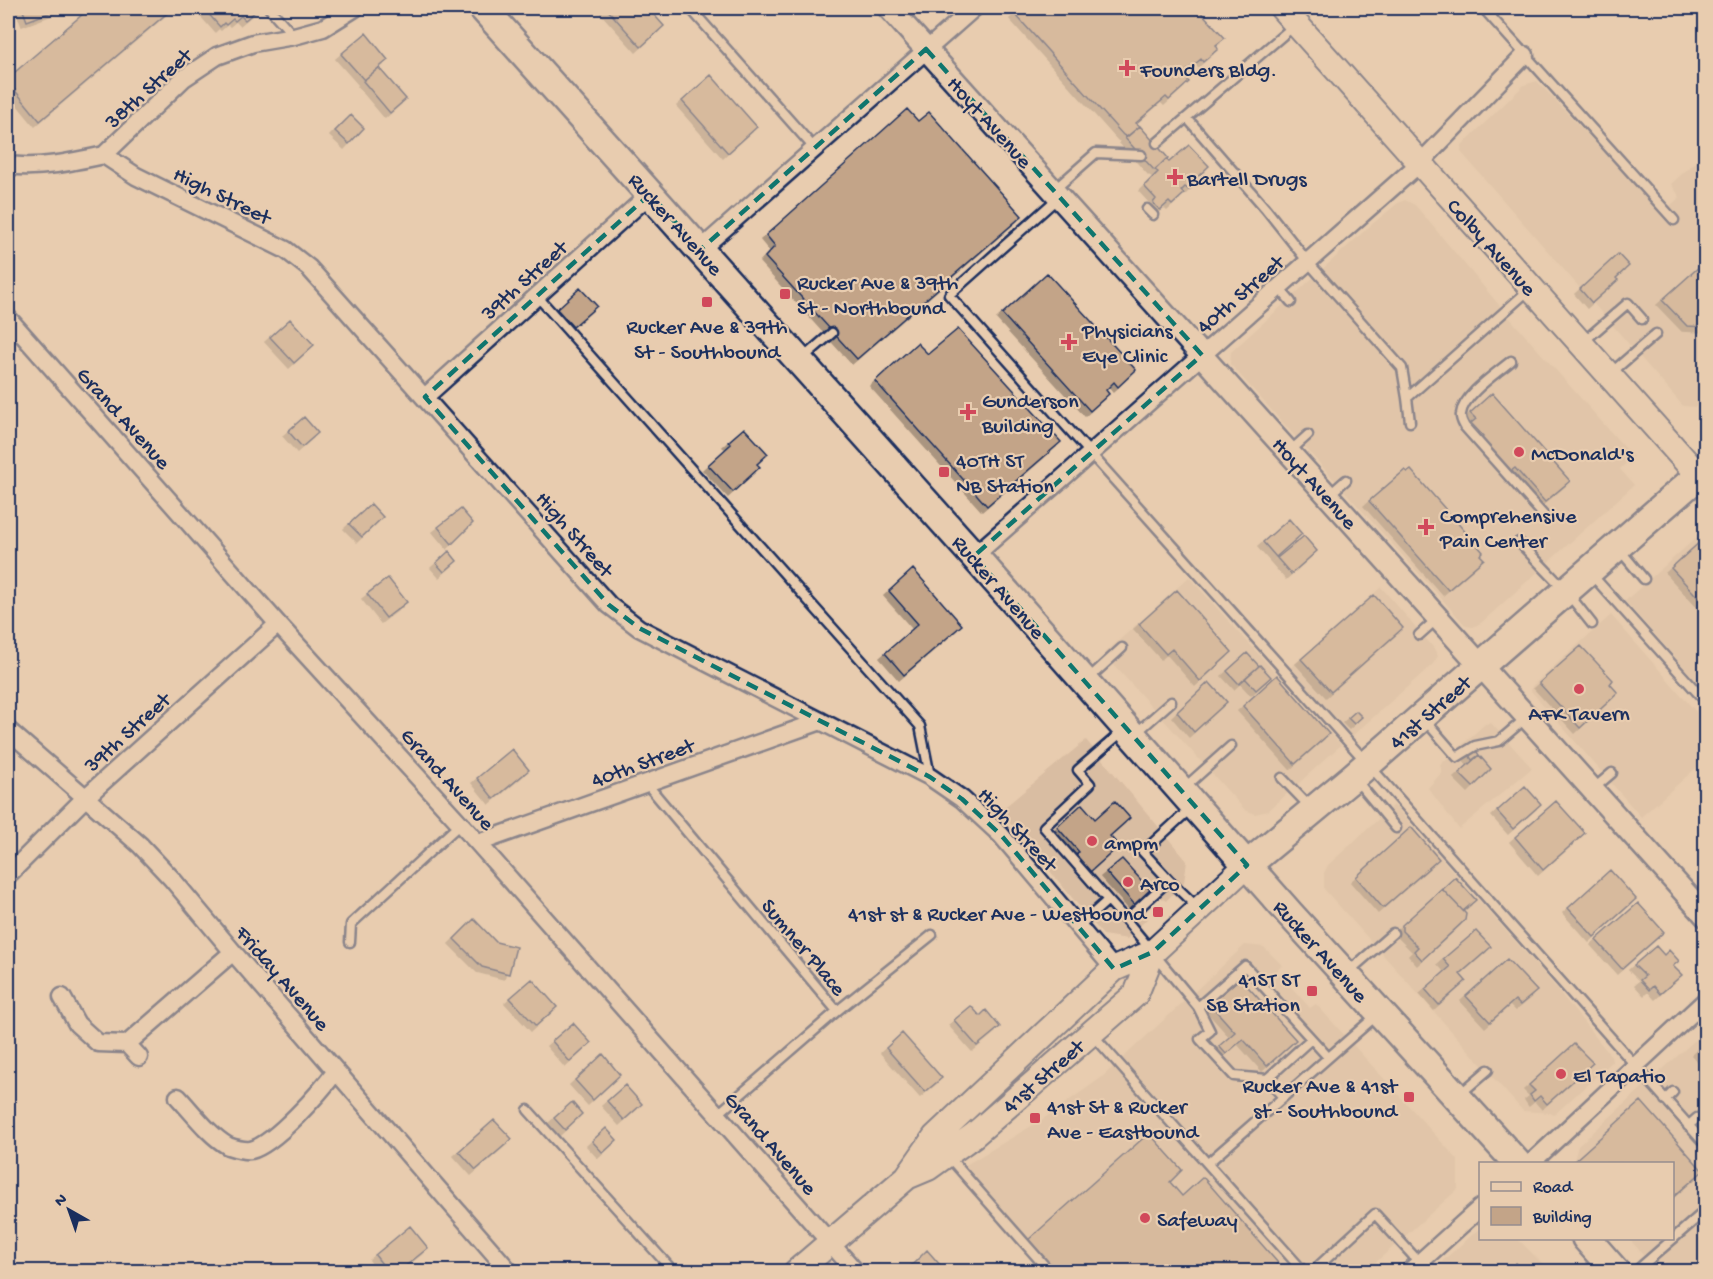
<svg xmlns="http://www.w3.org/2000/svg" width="1713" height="1279" font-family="'Gochi Hand',sans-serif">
  <defs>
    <filter id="shadow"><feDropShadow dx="-5" dy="5" stdDeviation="0" flood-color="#0004"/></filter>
  </defs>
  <rect width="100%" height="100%" fill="#e8ccaf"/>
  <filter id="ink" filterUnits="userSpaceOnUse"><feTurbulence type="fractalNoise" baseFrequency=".0167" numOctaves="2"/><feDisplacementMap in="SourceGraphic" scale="12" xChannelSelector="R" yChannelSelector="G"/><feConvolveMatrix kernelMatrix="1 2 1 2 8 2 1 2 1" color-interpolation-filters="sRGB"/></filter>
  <g filter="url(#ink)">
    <path fill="#d9bda2" d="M 1537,81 L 1662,213 L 1680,197 L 1671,184 L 1705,153 L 1705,404 L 1697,407 L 1683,406 L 1461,152 L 1462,145 L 1524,85 Z
      M 1405,200 L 1415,205 L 1515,324 L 1633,457 L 1620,469 L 1634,485 L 1481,623 L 1473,627 L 1466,626 L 1230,364 L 1231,352 L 1371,225 L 1398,203 Z
      M 1704,533 L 1705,534 L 1705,691 L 1625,601 L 1697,537 Z
      M 1189,577 L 1341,745 L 1268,811 L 1255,814 L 1245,810 L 1104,654 Z
      M 1381,587 L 1433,647 L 1438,656 L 1433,664 L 1351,737 L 1290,668 Z
      M 1611,615 L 1705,722 L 1705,760 L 1641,817 L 1531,691 L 1532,686 Z
      M 1491,723 L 1532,768 L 1459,829 L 1428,788 L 1442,772 L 1440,765 L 1485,724 Z
      M 1086,740 L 1187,861 L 1184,882 L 1166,901 L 1160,897 L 1144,912 L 1148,918 L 1127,939 L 1103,935 L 1000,811 Z
      M 1394,805 L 1548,978 L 1611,1056 L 1612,1062 L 1554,1115 L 1550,1113 L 1523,1111 L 1324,889 L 1324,873 L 1328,865 Z
      M 1245,945 L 1264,947 L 1282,965 L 1277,971 L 1310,1008 L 1316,1004 L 1458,1160 L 1458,1189 L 1366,1271 L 1056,1272 L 964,1166 L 1040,1121 L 1101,1078 Z
      M 1705,1031 L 1705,1271 L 1659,1271 L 1629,1239 L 1672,1238 L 1672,1164 L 1573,1164 L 1578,1146 Z
      M 1480,1228 L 1480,1238 L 1518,1239 L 1550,1271 L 1430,1272 Z"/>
    <path fill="#c3a488" stroke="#1b2f5e" stroke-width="1.5" filter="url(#shadow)" d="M 22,8 L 62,8 L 27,21 Z
      M 90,8 L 172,9 L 40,121 L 8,82 L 8,78 Z
      M 209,8 L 253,8 L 256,11 L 245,20 L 241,16 L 235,21 L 233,19 L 226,25 L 224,23 L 220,27 L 206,11 Z
      M 606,8 L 648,8 L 664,26 L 641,47 Z
      M 1022,8 L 1197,8 L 1225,38 L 1216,45 L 1218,49 L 1203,62 L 1201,59 L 1183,74 L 1189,82 L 1169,100 L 1166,97 L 1136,123 L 1140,126 L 1127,137 L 1123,135 L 1015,14 Z
      M 366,33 L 388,60 L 364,80 L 341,54 Z
      M 379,68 L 406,99 L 390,113 L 363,81 Z
      M 711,75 L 757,127 L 728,153 L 682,101 Z
      M 907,109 L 918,121 L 929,112 L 1022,216 L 857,359 L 765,257 L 775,246 L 766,235 Z
      M 351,115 L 364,128 L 349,144 L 335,131 Z
      M 1140,126 L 1168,158 L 1154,170 L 1125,138 Z
      M 1189,145 L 1209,166 L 1192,182 L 1194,185 L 1189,190 L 1185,187 L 1181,191 L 1184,194 L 1172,205 L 1169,202 L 1160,210 L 1153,203 L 1156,199 L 1144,186 L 1158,172 L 1155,170 L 1166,159 L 1169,162 Z
      M 1618,254 L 1629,266 L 1616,278 L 1618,280 L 1592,303 L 1580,289 Z
      M 1700,266 L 1706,272 L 1706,327 L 1687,326 L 1662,300 Z
      M 1047,273 L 1136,370 L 1118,387 L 1114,382 L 1106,390 L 1109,394 L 1090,411 L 1002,314 Z
      M 580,288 L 597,306 L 573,327 L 557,309 Z
      M 290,319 L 314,345 L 294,363 L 270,337 Z
      M 958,329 L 1061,442 L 987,506 L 875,381 L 917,343 L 928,354 Z
      M 1492,393 L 1570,481 L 1545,502 L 1515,468 L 1511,471 L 1480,437 L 1483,436 L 1471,423 L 1476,419 L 1470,413 Z
      M 304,417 L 318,433 L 302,447 L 288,431 Z
      M 744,428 L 768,454 L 757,464 L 760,467 L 733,492 L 708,465 L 731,444 L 728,442 Z
      M 1405,470 L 1408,472 L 1411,470 L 1483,552 L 1480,555 L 1484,559 L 1448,590 L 1369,501 Z
      M 371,504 L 383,517 L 362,537 L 349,524 Z
      M 461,509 L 473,523 L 452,544 L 438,527 Z
      M 1289,519 L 1302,534 L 1276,557 L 1263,542 Z
      M 1304,536 L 1317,551 L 1291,574 L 1277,558 Z
      M 1702,540 L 1706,544 L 1706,606 L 1671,568 Z
      M 449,551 L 457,561 L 444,572 L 436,563 Z
      M 913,569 L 962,625 L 904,675 L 885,653 L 918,624 L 889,591 Z
      M 388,578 L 407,602 L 386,618 L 367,594 Z
      M 1177,590 L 1232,652 L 1200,681 L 1172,649 L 1166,654 L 1139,624 Z
      M 1374,595 L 1403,628 L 1331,692 L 1301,659 Z
      M 1581,646 L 1613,680 L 1610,684 L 1618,693 L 1580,728 L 1539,683 Z
      M 1247,653 L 1259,666 L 1239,684 L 1227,671 Z
      M 1260,665 L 1271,677 L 1256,690 L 1245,678 Z
      M 1277,675 L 1329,734 L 1295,764 L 1243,706 Z
      M 1209,682 L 1227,702 L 1194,732 L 1177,712 Z
      M 1356,711 L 1362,717 L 1354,724 L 1348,718 Z
      M 512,749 L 529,770 L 494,799 L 477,778 Z
      M 1475,749 L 1479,755 L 1472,760 L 1468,753 Z
      M 1479,755 L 1491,769 L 1473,787 L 1459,773 Z
      M 1525,786 L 1541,804 L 1513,829 L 1497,811 Z
      M 1115,801 L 1130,818 L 1110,836 L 1119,846 L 1090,872 L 1076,855 L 1079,852 L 1057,827 L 1082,804 L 1095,819 Z
      M 1556,801 L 1585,833 L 1543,870 L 1515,837 Z
      M 1411,827 L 1439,859 L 1383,908 L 1356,877 Z
      M 1122,859 L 1151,891 L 1135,905 L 1106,872 Z
      M 1610,870 L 1636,899 L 1594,937 L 1568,908 Z
      M 1455,877 L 1476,900 L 1463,911 L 1442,889 Z
      M 1442,889 L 1466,914 L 1465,920 L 1422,960 L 1414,951 L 1418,947 L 1402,931 L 1402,925 Z
      M 1638,903 L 1664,932 L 1622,969 L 1596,940 Z
      M 474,919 L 496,942 L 516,947 L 509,974 L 482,967 L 454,939 Z
      M 1476,931 L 1491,947 L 1460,974 L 1466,981 L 1439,1005 L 1425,989 L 1450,967 L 1443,959 Z
      M 1656,946 L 1664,955 L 1669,950 L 1679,961 L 1673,966 L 1682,975 L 1660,994 L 1653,986 L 1649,990 L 1640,980 L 1645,976 L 1634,965 Z
      M 1507,959 L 1537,991 L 1520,1005 L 1515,1000 L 1490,1022 L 1466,996 Z
      M 1240,978 L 1296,1040 L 1267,1066 L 1243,1039 L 1226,1054 L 1219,1046 L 1235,1032 L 1210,1004 Z
      M 532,979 L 557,1007 L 536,1026 L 510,998 Z
      M 971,1006 L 980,1016 L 986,1010 L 1000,1027 L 977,1046 L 954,1020 Z
      M 573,1023 L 591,1043 L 570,1062 L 552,1041 Z
      M 902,1033 L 942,1078 L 925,1092 L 886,1048 Z
      M 1706,1042 L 1706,1059 L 1697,1050 Z
      M 1574,1044 L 1593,1063 L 1547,1104 L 1540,1096 L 1534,1101 L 1530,1095 L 1535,1091 L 1529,1085 Z
      M 603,1054 L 620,1075 L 593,1100 L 575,1080 Z
      M 625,1085 L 642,1104 L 624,1120 L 607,1101 Z
      M 1641,1101 L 1703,1171 L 1672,1198 L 1672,1164 L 1572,1163 Z
      M 572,1102 L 582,1114 L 565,1130 L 554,1118 Z
      M 494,1120 L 512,1139 L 476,1170 L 459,1151 Z
      M 606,1128 L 617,1140 L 603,1153 L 592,1141 Z
      M 1149,1133 L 1182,1170 L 1170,1182 L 1182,1196 L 1203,1177 L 1278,1263 L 1269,1272 L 1056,1272 L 1028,1240 Z
      M 410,1226 L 428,1248 L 398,1272 L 388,1272 L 375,1255 Z
      M 927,1250 L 941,1266 L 935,1272 L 905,1272 Z
      M 1516,1263 L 1523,1272 L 1507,1272 Z
      M 1464,1266 L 1469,1272 L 1457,1272 Z"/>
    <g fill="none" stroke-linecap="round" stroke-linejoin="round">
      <g stroke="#1b2f5e" stroke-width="13">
        <path id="service" d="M 269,8 L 294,36
          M 690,8 L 815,149
          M 1483,8 L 1674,220
          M 1187,118 L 1266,209 L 1308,262 L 1402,368 L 1407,398 L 1530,289
          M 1157,143 L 1296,24
          M 1054,190 L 1096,153 L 1141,155
          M 1059,197 L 949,295 L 1368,764 L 1706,1145
          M 1147,209 L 1153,215
          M 1279,288 L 1291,302
          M 537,296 L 920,726 L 930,776
          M 1583,342 L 1628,303 L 1642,319
          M 803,358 L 832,333
          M 1511,361 C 1497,373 1463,395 1461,414 C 1460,419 1463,423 1465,427 L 1546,518
          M 1611,373 L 1656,334
          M 1407,398 L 1410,422
          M 1289,452 L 1308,435
          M 1329,495 L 1346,480
          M 1519,542 L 1566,591 L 1592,624
          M 1619,549 L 1644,579
          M 1591,574 L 1706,702
          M 1419,635 L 1437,619
          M 1087,680 L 1122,648
          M 1424,719 L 1457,757 L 1475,746 L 1499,741 L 1526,718
          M 1135,734 L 1171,702
          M 1282,778 L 1311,808
          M 1356,780 L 1396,828
          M 646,783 L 837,1011
          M 1183,789 L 1231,746
          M 1592,790 L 1612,773
          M 1169,880 L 1143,852 L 1191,808
          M 1108,900 L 1044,827 L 1090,784 L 1078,770 L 1123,731
          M 1197,907 L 1169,880 L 1126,920 L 1198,1007 L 1210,1031 L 1200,1039 L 1234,1076 L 1267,1079 L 1283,1097
          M 1078,927 L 1108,900 L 1127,921
          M 350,942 L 351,924 L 460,824
          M 1347,973 L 1393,933
          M 1198,1007 L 1245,966 L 1328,1057
          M 1093,1035 L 1304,1272
          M 1267,1079 L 1311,1039
          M 1459,1095 L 1488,1070
          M 1665,1100 L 1673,1092
          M 528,1110 L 674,1272
          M 718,1114 L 837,1011 L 932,935
          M 1688,1126 L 1697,1118
          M 948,1156 L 1050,1272
          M 1208,1163 L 1377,1015
          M 1312,1272 L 1375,1214 L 1419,1262
          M 1635,1272 L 1706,1210"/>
      </g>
      <g stroke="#1b2f5e" stroke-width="21">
        <path id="minor" d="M 104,155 L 184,78 L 217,56 L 253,43 L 294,36 L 323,28 L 355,8
          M 8,165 C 40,169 72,162 104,155 L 136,176 L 286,250 L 309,268 L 609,605 L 639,628 L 930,777 L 962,799 L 1001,835 L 1114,969
          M 700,250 L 974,8
          M 8,318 L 278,624 L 478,843 L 856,1272
          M 425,397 L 650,194
          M 974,556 L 1420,163 L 1525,55
          M 8,730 L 140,845 L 172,879 L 233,952 L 510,1272
          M 478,843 L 821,721
          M 8,875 L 86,797 L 278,624
          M 62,997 L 77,1024 L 98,1043 L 127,1044 L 139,1057
          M 127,1044 L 233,952
          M 178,1097 C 193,1113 209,1135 228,1146 C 234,1148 245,1151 251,1150 C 275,1144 321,1091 336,1071
          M 1530,1164 L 1706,1000
          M 1409,1272 L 1480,1208"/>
      </g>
      <g stroke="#1b2f5e" stroke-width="26">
        <path id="tertiary" d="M 889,8 L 1706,916"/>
      </g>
      <g stroke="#1b2f5e" stroke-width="28">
        <path id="secondary" d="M 1282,8 L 1706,484
          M 909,1176 L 928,1168 L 974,1135 L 1136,994 L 1153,952
          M 796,1272 L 907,1177 L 935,1137 L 1114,969 L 1153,952 L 1247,865"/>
      </g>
      <g stroke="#1b2f5e" stroke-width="32">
        <path id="primary" d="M 483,8 L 974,556 L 1290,914 L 1518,1164
          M 1247,865 L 1353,777 L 1706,469
          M 1586,1238 L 1616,1272"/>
      </g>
      <use href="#service" stroke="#e8ccaf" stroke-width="8"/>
      <use href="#minor" stroke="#e8ccaf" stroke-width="16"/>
      <use href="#tertiary" stroke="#e8ccaf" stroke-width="21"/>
      <use href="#secondary" stroke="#e8ccaf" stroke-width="24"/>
      <use href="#primary" stroke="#e8ccaf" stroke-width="27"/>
    </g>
  </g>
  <path d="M0 0H1713V1279H0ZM 926,49 L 1202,355 L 974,556 L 1247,865 L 1153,952 L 1114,969 L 1001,835 L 962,799 L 930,777 L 639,628 L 609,605 L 425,397 L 650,194 L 700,250 Z" fill="#e8ccaf" fill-opacity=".55" fill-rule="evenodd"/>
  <path fill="none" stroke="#0f766e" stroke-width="4.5" stroke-dasharray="12 8" stroke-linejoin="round" d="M 926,49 L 1202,355 L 974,556 L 1247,865 L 1153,952 L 1114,969 L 1001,835 L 962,799 L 930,777 L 639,628 L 609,605 L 425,397 L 650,194 L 700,250 Z"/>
  <g fill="#d1495b" stroke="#e8ccaf" stroke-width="2">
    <path d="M1124 59h6v6h6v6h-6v6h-6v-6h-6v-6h6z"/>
    <path d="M1172 168h6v6h6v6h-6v6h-6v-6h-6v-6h6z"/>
    <rect x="779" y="288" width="12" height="12" rx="3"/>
    <rect x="701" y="296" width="12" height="12" rx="3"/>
    <path d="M1066 333h6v6h6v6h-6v6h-6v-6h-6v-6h6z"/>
    <path d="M965 403h6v6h6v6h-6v6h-6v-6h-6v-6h6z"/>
    <circle cx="1519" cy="452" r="6"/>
    <rect x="938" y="466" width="12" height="12" rx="3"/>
    <path d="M1423 518h6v6h6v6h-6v6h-6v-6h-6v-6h6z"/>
    <circle cx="1579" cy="689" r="6"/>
    <circle cx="1092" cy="841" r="6"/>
    <circle cx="1128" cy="882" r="6"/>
    <rect x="1152" y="906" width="12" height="12" rx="3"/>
    <rect x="1306" y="985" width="12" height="12" rx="3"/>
    <circle cx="1561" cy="1074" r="6"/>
    <rect x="1403" y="1091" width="12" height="12" rx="3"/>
    <rect x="1029" y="1112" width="12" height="12" rx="3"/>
    <circle cx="1145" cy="1218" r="6"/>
  </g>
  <g text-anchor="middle" stroke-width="4.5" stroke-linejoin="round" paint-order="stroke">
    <g font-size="22" fill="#1b2f5e" stroke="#e8ccaf" text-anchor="start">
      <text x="1140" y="76">Founders Bldg.</text>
      <text x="1187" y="185">Bartell Drugs</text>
      <text x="797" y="289">Rucker Ave &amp; 39th<tspan x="797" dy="25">St - Northbound</tspan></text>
      <text x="707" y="333" text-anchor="middle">Rucker Ave &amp; 39th<tspan x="707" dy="25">St - Southbound</tspan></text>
      <text x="1082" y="337">Physicians<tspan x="1082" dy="25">Eye Clinic</tspan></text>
      <text x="982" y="407">Gunderson<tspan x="982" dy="25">Building</tspan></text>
      <text x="1531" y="460">McDonald's</text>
      <text x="956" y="467">40TH ST<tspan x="956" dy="25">NB Station</tspan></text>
      <text x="1440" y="522">Comprehensive<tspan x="1440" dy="25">Pain Center</tspan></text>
      <text x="1579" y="720" text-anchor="middle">AFK Tavern</text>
      <text x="1104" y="849">ampm</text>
      <text x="1140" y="890">Arco</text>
      <text x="1146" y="920" text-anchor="end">41st st &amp; Rucker Ave - Westbound</text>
      <text x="1300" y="986" text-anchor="end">41ST ST<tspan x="1300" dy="25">SB Station</tspan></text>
      <text x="1573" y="1082">El Tapatio</text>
      <text x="1397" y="1092" text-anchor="end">Rucker Ave &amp; 41st<tspan x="1397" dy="25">st - Southbound</tspan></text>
      <text x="1047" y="1113">41st St &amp; Rucker<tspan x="1047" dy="25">Ave - Eastbound</tspan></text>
      <text x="1157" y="1226">Safeway</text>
    </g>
    <g font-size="22" fill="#1b2f5e" stroke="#e8ccaf">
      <text transform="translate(147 87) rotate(-42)" y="8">38th Street</text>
      <text transform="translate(991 121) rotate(48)" y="8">Hoyt Avenue</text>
      <text transform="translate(223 194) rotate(26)" y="8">High Street</text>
      <text transform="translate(677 223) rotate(48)" y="8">Rucker Avenue</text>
      <text transform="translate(1493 246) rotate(48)" y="8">Colby Avenue</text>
      <text transform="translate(523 279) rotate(-42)" y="8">39th Street</text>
      <text transform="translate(1239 293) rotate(-41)" y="8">40th Street</text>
      <text transform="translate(125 417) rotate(48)" y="8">Grand Avenue</text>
      <text transform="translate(1316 482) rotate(48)" y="8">Hoyt Avenue</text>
      <text transform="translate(576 533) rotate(49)" y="8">High Street</text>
      <text transform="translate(1000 586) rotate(49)" y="8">Rucker Avenue</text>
      <text transform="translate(1429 711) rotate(-41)" y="8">41st Street</text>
      <text transform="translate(126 731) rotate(-42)" y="8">39th Street</text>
      <text transform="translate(642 761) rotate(-20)" y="8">40th Street</text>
      <text transform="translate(449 778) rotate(48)" y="8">Grand Avenue</text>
      <text transform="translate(1019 828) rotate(47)" y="8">High Street</text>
      <text transform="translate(805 946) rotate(50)" y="8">Sumner Place</text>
      <text transform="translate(1322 950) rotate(48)" y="8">Rucker Avenue</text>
      <text transform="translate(284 977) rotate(49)" y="8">Friday Avenue</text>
      <text transform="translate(1042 1075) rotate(-41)" y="8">41st Street</text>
      <text transform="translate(772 1142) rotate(49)" y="8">Grand Avenue</text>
    </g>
  </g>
  <rect width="1713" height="1279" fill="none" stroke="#e8ccaf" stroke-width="30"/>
  <rect x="15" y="15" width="1683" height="1249" fill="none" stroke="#1b2f5e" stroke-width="2" filter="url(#ink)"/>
  <rect x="1479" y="1162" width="195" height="78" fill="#e8ccaf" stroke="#968d8f" stroke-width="1.5"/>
  <rect x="1491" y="1182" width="30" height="9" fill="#e8ccaf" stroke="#968d8f" stroke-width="1.5"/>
  <text x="1533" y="1192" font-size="18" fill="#1b2f5e">Road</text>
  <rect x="1491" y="1207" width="30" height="18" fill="#c3a488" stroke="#968d8f" stroke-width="1.5"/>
  <text x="1533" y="1222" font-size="18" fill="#1b2f5e">Building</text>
  <g transform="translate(69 1210) rotate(320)" stroke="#e8ccaf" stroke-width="4.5" paint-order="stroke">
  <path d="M0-4.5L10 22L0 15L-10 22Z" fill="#1b2f5e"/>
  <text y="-9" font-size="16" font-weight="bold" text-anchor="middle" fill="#1b2f5e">N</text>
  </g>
</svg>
